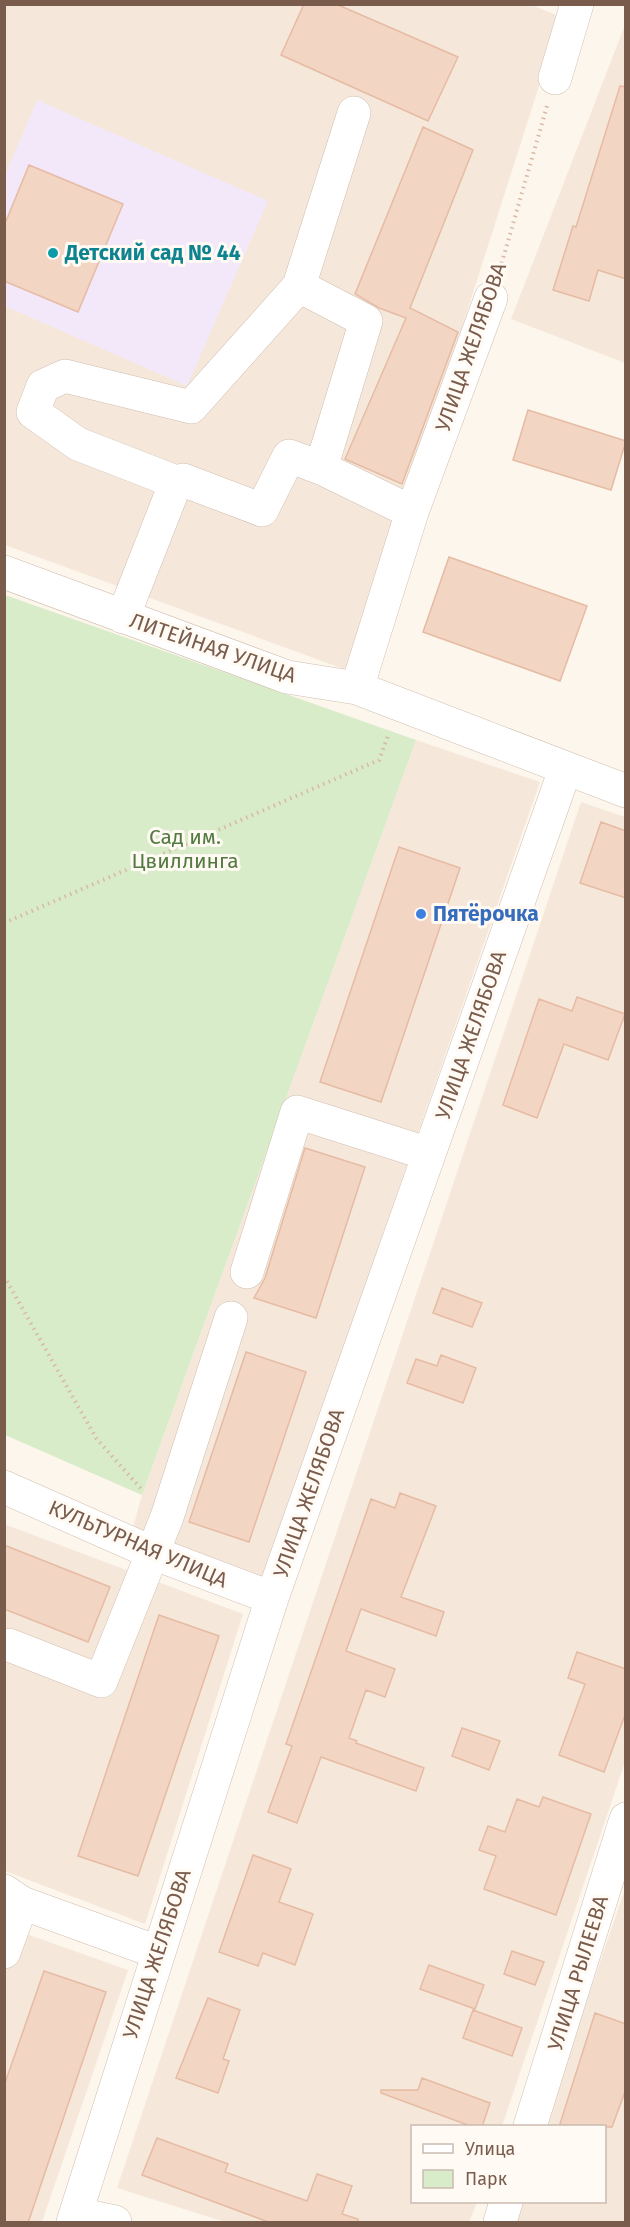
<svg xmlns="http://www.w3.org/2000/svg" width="630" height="2227" font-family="'Fira Sans',sans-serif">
  <rect width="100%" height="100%" fill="#fdf6ec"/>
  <path fill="#f5e8da" d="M 529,4 L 561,17 L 352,672 L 5,545 L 4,5 Z
    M 625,25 L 625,363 L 511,319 Z
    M 416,740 L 540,782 L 263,1579 L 132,1531 L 142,1495 Z
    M 581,802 L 625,817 L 625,1762 L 502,2126 L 412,2126 L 412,2202 L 477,2202 L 469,2222 L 225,2222 L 117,2188 Z
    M 4,1524 L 243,1614 L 145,1924 L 5,1871 Z
    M 625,1889 L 625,2222 L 511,2222 L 518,2202 L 604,2202 L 604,2126 L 544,2126 Z
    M 4,1926 L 128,1970 L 42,2222 L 5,2222 Z"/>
  <path fill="#f3e8fa" d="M 37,100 L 268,201 L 187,386 L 5,306 L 5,176 Z"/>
  <path fill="#d8ecc9" d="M 5,595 L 416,740 L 142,1495 L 5,1435 Z"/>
  <path fill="#f3d5c3" stroke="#e6bba3" stroke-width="1.5" d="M 304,4 L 336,4 L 458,57 L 428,121 L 281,55 Z
    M 620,86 L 626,87 L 626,279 L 598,270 L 589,301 L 553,290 L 573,226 L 576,227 Z
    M 423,127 L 473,150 L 410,308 L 458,332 L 402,484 L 345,459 L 406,318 L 379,308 L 355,294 Z
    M 29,165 L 123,204 L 78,312 L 4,281 L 4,226 Z
    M 528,410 L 626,441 L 611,490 L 513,460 Z
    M 449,557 L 587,606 L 560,681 L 423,632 Z
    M 601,822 L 626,831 L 626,898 L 580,883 Z
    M 399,847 L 460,868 L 381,1102 L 320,1082 Z
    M 577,997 L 625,1014 L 608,1060 L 564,1044 L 537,1118 L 503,1105 L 539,999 L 572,1011 Z
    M 305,1148 L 365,1167 L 316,1318 L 254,1298 L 265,1278 Z
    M 442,1288 L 482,1303 L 472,1327 L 433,1313 Z
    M 246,1352 L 306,1372 L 249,1542 L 189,1522 Z
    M 441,1355 L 476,1368 L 463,1403 L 407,1383 L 416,1359 L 437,1366 Z
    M 400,1493 L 436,1506 L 401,1597 L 444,1612 L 436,1636 L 361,1609 L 346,1651 L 395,1669 L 385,1697 L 366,1690 L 349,1738 L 357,1741 L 356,1743 L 424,1768 L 416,1791 L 321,1757 L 297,1823 L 268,1812 L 292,1746 L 286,1744 L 371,1499 L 395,1508 Z
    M 4,1545 L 110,1587 L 88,1642 L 4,1609 Z
    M 159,1615 L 219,1636 L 138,1876 L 78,1856 Z
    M 577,1652 L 626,1669 L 626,1712 L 604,1772 L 559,1755 L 585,1684 L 568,1678 Z
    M 462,1728 L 500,1741 L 489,1770 L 452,1756 Z
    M 543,1797 L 591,1814 L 556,1915 L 484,1889 L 496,1856 L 479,1850 L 488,1826 L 505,1832 L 517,1799 L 539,1807 Z
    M 253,1855 L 291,1869 L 279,1902 L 313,1914 L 295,1965 L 263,1953 L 258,1966 L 219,1952 Z
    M 512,1951 L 544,1962 L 535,1985 L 504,1974 Z
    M 429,1965 L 484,1985 L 475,2009 L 420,1989 Z
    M 44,1971 L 106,1992 L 28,2223 L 4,2223 L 4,2086 Z
    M 208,1998 L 240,2010 L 223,2059 L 229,2061 L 218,2093 L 176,2078 Z
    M 473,2010 L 522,2028 L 512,2056 L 463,2038 Z
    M 595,2013 L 626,2024 L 626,2089 L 612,2127 L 559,2127 Z
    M 422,2078 L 490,2103 L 482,2127 L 473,2127 L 381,2093 L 381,2090 L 418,2090 Z
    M 157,2138 L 228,2164 L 225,2172 L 307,2201 L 317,2174 L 352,2186 L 342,2214 L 358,2219 L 358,2223 L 271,2223 L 142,2175 Z"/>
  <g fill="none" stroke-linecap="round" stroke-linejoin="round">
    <g stroke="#d1beb0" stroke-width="34">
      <path id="minor" d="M 555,78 L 577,4
        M 299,286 L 366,321 L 321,468 L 412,512
        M 176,482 L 78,444 L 33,412 L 43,386 L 65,376 L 191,407 L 299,286 L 354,113
        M 4,572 L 287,677 L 357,688 L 626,791
        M 123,617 L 176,482 L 183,480 L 262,510 L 289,456 L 321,468
        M 357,688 L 412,512 L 491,298
        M 247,1272 L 297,1112 L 429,1154
        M 4,1487 L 153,1553 L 272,1598
        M 9,1645 L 101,1681 L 167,1517 L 231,1318
        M 4,1891 L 22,1903 L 157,1952
        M 4,1952 L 22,1903
        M 530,2126 L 626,1819
        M 77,2214 L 115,2222
        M 73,2222 L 272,1598 L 565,770
        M 500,2222 L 506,2202"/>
    </g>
    <path stroke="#d9b8a5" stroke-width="4" stroke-dasharray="1.5 4.5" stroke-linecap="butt" d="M 500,269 L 547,106
      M 4,923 L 379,760 L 389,733
      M 4,1276 L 96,1438 L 143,1491"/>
    <use href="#minor" stroke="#fff" stroke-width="33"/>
  </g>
  <circle fill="#0f9aa8" stroke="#fffaf3" stroke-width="2" cx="53" cy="253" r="6"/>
  <circle fill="#3f7fe0" stroke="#fffaf3" stroke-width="2" cx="421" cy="914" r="6"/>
  <g text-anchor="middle" stroke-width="6" stroke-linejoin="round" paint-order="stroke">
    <g font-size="21" font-weight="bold" fill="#0d838f" stroke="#fffaf3" text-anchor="start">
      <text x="65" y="260">Детский сад № 44</text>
    </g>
    <g font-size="21" fill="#7a5c4d" stroke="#fffaf3">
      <text transform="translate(471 347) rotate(-71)" y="7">УЛИЦА ЖЕЛЯБОВА</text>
      <text transform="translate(213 648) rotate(19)" y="7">ЛИТЕЙНАЯ УЛИЦА</text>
      <text transform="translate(471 1035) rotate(-71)" y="7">УЛИЦА ЖЕЛЯБОВА</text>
      <text transform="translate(309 1493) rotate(-71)" y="7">УЛИЦА ЖЕЛЯБОВА</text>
      <text transform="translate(138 1544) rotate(23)" y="7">КУЛЬТУРНАЯ УЛИЦА</text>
      <text transform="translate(157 1954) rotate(-72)" y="7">УЛИЦА ЖЕЛЯБОВА</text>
      <text transform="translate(578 1973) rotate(-73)" y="7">УЛИЦА РЫЛЕЕВА</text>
    </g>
    <g font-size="21" fill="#537a41" stroke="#fffaf3">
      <text x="185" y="844">Сад им.<tspan x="185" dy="24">Цвиллинга</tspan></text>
    </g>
    <g font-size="21" font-weight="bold" fill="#366cbe" stroke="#fffaf3" text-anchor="start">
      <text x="433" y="921">Пятёрочка</text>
    </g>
  </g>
  <rect width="630" height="2227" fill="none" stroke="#7a5c4d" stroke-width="12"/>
  <rect x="411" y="2125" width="195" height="78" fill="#fffaf3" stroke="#cabbb1" stroke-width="1.5"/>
  <rect x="423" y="2144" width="30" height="9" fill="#ffffff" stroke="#cabbb1" stroke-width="1.5"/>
  <text x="465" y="2155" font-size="18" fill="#7a5c4d">Улица</text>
  <rect x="423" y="2170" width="30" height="18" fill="#d8ecc9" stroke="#cabbb1" stroke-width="1.5"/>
  <text x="465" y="2185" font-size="18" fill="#7a5c4d">Парк</text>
</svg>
